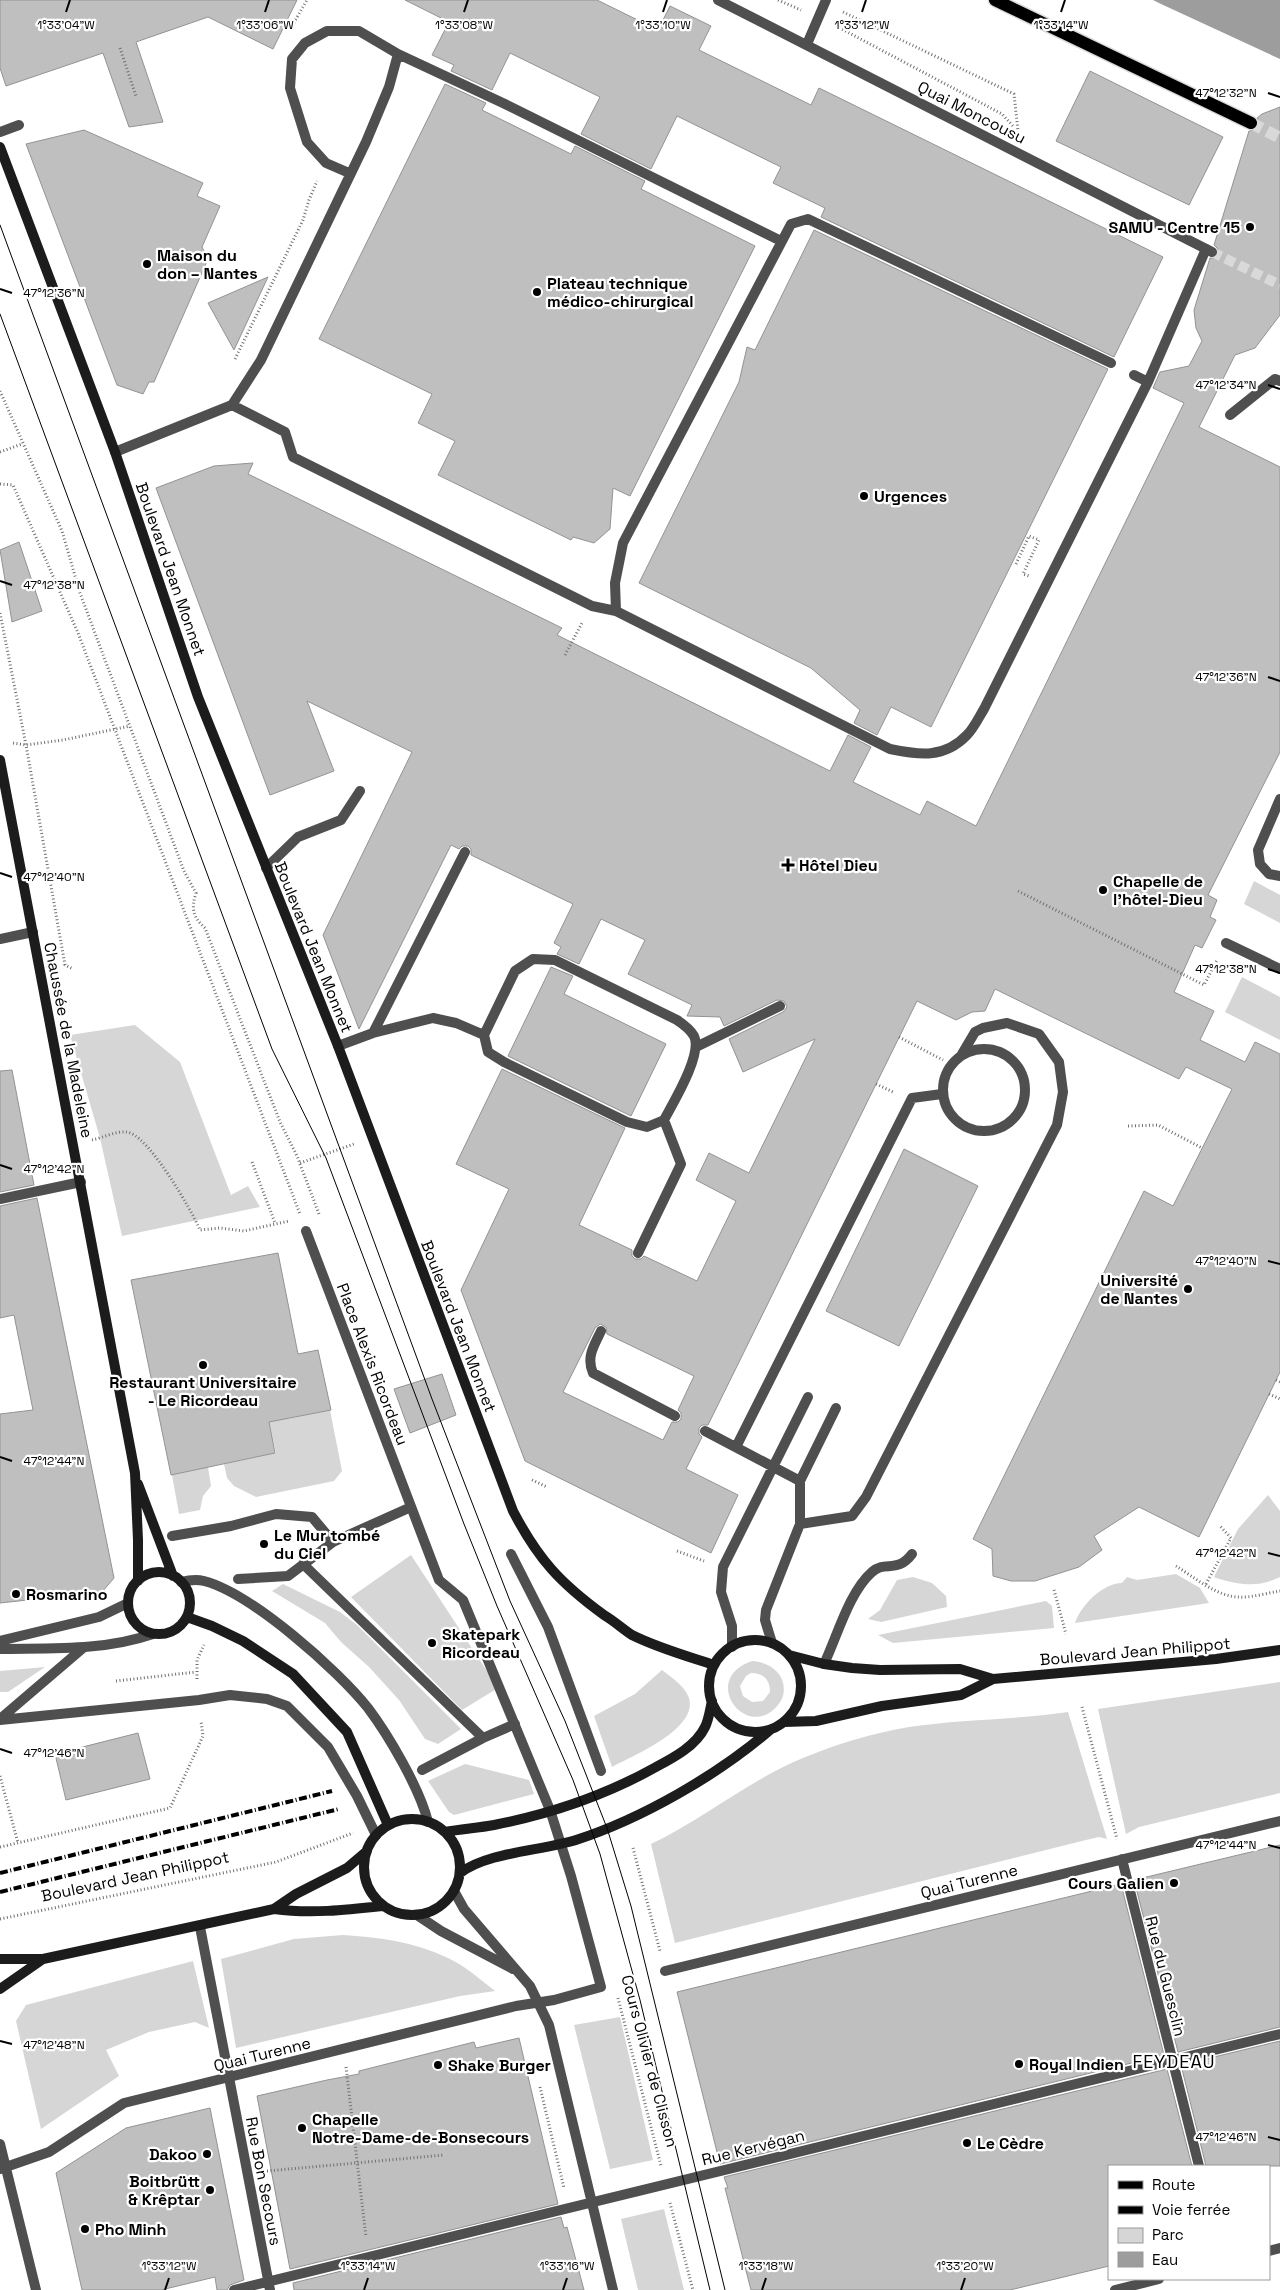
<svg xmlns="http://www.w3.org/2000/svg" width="1280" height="2290" font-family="'Space Grotesk',sans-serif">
  <rect width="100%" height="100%" fill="#fff"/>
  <path fill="#d6d6d6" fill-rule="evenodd" d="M 1254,881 L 1280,895 L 1280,923 L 1244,904 Z
    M 1242,977 L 1280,997 L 1280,1040 L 1225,1012 Z
    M 135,1025 L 180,1062 L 231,1195 L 248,1186 L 260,1207 L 122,1236 L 100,1138 L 70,1035 Z
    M 284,1408 L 287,1419 L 330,1410 L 342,1471 L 334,1481 L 256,1497 L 234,1486 L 227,1478 L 224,1464 L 276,1453 L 267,1412 Z
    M 208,1467 L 211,1486 L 203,1496 L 200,1510 L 179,1514 L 172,1475 Z
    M 1268,1495 L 1280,1511 L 1280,1577 C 1258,1588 1239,1585 1216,1578 L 1214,1577 L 1238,1529 Z
    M 411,1555 L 498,1688 L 462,1710 L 351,1597 Z
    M 1176,1574 L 1200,1588 L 1209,1603 L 1075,1623 C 1081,1605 1103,1583 1122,1583 L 1127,1577 L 1137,1580 Z
    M 913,1577 L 932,1583 L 946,1596 L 947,1607 L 881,1622 L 868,1619 L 880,1610 L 897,1580 Z
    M 283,1584 L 340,1612 L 357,1625 L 461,1729 L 438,1744 L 425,1739 L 399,1700 L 369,1667 L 341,1642 L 325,1623 L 272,1591 Z
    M 1046,1601 L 1052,1606 L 1054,1628 L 893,1643 L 878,1635 Z
    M 752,1661 C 770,1662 788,1675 783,1696 C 781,1702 777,1707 772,1711 C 741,1735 702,1678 752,1661 ZM 751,1673 C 764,1673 770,1680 770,1692 L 763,1701 L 752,1702 L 743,1696 L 740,1686 L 746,1676 Z
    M 45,1667 L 8,1692 L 0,1692 L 0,1671 Z
    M 662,1670 C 671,1677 685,1686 689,1698 C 698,1729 634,1755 612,1767 L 594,1716 L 635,1694 Z
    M 1280,1682 L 1280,1793 L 1139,1827 L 1126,1834 L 1098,1709 Z
    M 1068,1712 L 1107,1839 L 1099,1837 L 1086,1840 L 675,1943 L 651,1844 C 704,1819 749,1780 803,1758 C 837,1744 873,1733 909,1727 C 962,1719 1015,1720 1068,1712 Z
    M 465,1764 L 529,1780 L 534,1794 L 454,1815 L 449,1812 L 428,1781 Z
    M 343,1935 C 379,1937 415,1942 448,1958 C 465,1966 480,1979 495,1991 L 460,1996 L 236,2048 L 221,1959 L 294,1939 Z
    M 193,1961 L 209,2028 L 195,2022 L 149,2032 L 106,2050 L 119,2076 L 41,2129 L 16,2021 L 26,2005 Z
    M 620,2017 L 653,2160 L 610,2169 L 574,2025 Z
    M 664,2209 L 684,2290 L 638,2290 L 621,2219 Z"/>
  <path fill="#9d9d9d" d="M 1153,0 L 1280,0 L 1280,59 L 1161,4 Z"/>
  <path fill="#bfbfbf" stroke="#939393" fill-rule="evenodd" d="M 0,0 L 297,0 L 273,49 L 208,17 L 136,42 L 163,122 L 129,127 L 103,53 L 6,86 L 0,68 Z
    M 405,0 L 597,0 L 658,30 L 670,6 L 711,26 L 699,50 L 811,105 L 819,88 L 1163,257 L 1114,357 L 821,217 L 825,208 L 773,183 L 781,167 L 677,116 L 651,169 L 581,134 L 600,97 L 510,53 L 492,90 L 451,71 L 454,65 L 432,55 L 449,22 Z
    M 1090,71 L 1223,137 L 1189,205 L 1056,141 Z
    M 445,84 L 486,103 L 482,110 L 571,154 L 575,146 L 645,181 L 641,189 L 755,246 L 630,496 L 613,488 L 610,529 L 594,543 L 573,537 L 571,540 L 438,475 L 455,441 L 418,423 L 432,394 L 319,339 Z
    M 1280,107 L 1280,315 L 1255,348 L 1235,355 L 1199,427 L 1280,467 L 1280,752 L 1208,895 L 1217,900 L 1210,917 L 1216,920 L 1202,948 L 1195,945 L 1174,992 L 1214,1011 L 1200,1040 L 1245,1062 L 1255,1042 L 1280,1054 L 1280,1372 L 1199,1537 L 1139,1507 L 1094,1536 L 1102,1550 L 1079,1567 L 1035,1581 L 1011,1581 L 993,1576 L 992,1549 L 973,1539 L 1144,1191 L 1173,1206 L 1232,1089 L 1186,1067 L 1179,1079 L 995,989 L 985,1011 L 972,1012 L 956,1020 L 917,1001 L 708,1425 L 702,1425 L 699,1428 L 699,1434 L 702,1437 L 686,1469 L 738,1495 L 711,1553 L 525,1461 L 461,1290 L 509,1189 L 456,1164 L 502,1069 L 625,1128 L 579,1225 L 632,1250 L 632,1256 L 635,1259 L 641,1259 L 644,1256 L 697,1281 L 736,1201 L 696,1180 L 709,1153 L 749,1173 L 815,1039 L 743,1072 L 729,1039 L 783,1012 L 787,1007 L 784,1001 L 777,1000 L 724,1026 L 720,1017 L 687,1016 L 692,1005 L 628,974 L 645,940 L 601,919 L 579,964 L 557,954 L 561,947 L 554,943 L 573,904 L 471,855 L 471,849 L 468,846 L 462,846 L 459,849 L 451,845 L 359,1029 L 323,935 L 412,752 L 307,701 L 334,771 L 270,795 L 156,488 L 214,466 L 253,463 L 248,474 L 562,628 L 557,635 L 830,771 L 848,735 L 871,747 L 853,782 L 920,815 L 927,801 L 976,826 L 1184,403 L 1153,388 L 1160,372 L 1189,366 L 1202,341 L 1196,328 L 1194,310 L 1210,258 L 1215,258 L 1218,255 L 1218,249 L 1214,245 L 1249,131 L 1255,130 L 1258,127 L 1257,118 L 1262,114 ZM 600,1324 L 606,1327 L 607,1334 L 694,1376 L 678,1410 L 681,1413 L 681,1419 L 678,1422 L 672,1422 L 663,1440 L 563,1392 L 595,1328 Z
    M 84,130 L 203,183 L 197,196 L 220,206 L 202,247 L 208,259 L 154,382 L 149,382 L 143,394 L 117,385 L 26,144 Z
    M 814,230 L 1108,369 L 931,727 L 891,707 L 877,735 L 854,723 L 860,710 L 811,668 L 639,583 L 739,382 L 747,347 L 755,350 Z
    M 268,277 L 234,350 L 208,303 Z
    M 19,542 L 42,611 L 12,622 L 0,550 Z
    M 551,967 L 573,976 L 564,994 L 666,1044 L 631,1116 L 508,1056 Z
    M 12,1070 L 34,1185 L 0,1192 L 0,1071 Z
    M 904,1149 L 978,1186 L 899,1346 L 826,1311 Z
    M 37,1198 L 114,1578 L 102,1592 L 0,1603 L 0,1414 L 33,1410 L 14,1315 L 0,1318 L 0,1206 Z
    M 278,1253 L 298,1354 L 318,1350 L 331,1410 L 269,1422 L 275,1453 L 171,1475 L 131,1280 Z
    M 442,1374 L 456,1415 L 410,1433 L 394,1389 Z
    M 138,1733 L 150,1779 L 66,1800 L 55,1754 Z
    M 1280,1845 L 1280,2027 L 1178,2052 L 1134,1880 Z
    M 1121,1884 L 1164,2055 L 720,2164 L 677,1992 Z
    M 519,2038 L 558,2204 L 290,2269 L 257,2096 L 327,2080 L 359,2074 L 359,2071 L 474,2042 L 476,2048 Z
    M 1280,2041 L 1280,2166 L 1206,2166 L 1181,2065 Z
    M 1167,2069 L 1192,2166 L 1109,2166 L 1109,2266 L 1010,2290 L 751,2290 L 725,2188 L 728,2188 L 724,2177 Z
    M 210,2108 L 244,2280 L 230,2285 L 227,2290 L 217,2290 L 215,2277 L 161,2290 L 82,2290 L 56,2173 L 126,2128 Z
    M 561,2217 L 564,2228 L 567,2227 L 584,2290 L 294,2290 L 293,2283 Z"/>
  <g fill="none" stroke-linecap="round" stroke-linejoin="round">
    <path stroke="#d9d9d9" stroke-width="10" stroke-dasharray="10 5" stroke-linecap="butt" d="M 1212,252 L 1280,285"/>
    <path stroke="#d9d9d9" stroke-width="12" stroke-dasharray="12 6" stroke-linecap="butt" d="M 1251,123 L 1280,138"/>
    <g stroke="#dbdbdb" stroke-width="15">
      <path id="primary" d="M 995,0 L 1251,123"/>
    </g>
    <path stroke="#717171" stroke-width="3" stroke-dasharray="1 2.5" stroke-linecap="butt" d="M 778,0 L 801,10
      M 843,12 L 1014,94 L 1018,131
      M 292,26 L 307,0
      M 836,26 L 1002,114 L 1013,126
      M 120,48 L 136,96
      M 235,359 L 303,220 L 309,200 L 317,181
      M 0,391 L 62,531 L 80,593 L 184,871 L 196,893 C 191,909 193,917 205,928 L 280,1122 L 297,1156 L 319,1214
      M 0,452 L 22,444
      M 0,484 L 13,485 L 78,633 L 300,1214
      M 1016,564 L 1029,536 L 1039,540 L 1023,574 L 1029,576
      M 0,613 L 26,745 L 65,965 L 73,969
      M 565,655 L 582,623
      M 13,743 L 26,745 L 63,740 L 130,726
      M 1018,891 L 1204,985 L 1217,960
      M 899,1037 L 943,1060
      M 876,1084 L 893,1092
      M 1128,1126 L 1158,1125 L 1202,1148
      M 92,1140 C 102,1138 116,1131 126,1132 C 147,1132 192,1211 200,1230 L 220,1228 L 244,1231 L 289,1221
      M 252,1162 L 275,1223
      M 300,1163 L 354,1144
      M 1276,1380 L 1280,1382
      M 1269,1394 L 1280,1399
      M 532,1480 L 547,1487
      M 677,1551 L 704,1561
      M 1176,1566 C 1194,1577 1216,1596 1238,1597 C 1251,1598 1267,1593 1280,1591
      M 1206,1584 L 1231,1538 L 1220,1526
      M 1054,1590 L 1066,1634
      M 197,1679 L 197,1660 L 204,1645
      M 116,1681 L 196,1672
      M 1082,1707 L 1117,1839
      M 0,1776 L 18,1843
      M 0,1847 L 170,1808 L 203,1736 L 201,1721
      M 633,1848 L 660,1951
      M 0,1919 L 276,1862 L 353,1833
      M 618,1998 L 661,2166
      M 346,2067 L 366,2237
      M 540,2087 L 564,2188
      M 267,2171 L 444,2155
      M 670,2203 L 693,2290"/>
    <path stroke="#4f4f4f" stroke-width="10" d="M 807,44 L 826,0
      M 0,132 L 19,125
      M 349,173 L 326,163 L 307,142 L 290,88 L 292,59 L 305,43 L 327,31 L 359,31 L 398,54
      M 1134,375 L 1148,382
      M 232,405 L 261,360 L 366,142 L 389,87 L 398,54 L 505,104 L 781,241
      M 1230,415 L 1275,379 L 1280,381
      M 115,452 L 232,405 L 285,432 L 293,457 L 592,606 L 616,611 L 890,749 C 919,755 944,759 967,735 C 974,728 979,717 984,709 L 1148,382 L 1206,249
      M 616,611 L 615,583 L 623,543 L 791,224 L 808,219 L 1111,363
      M 1280,799 L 1258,850 L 1260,864 L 1269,874 L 1280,876
      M 266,868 L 298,837 L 341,820 L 360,791
      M 1226,943 L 1280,969
      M 533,959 L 555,960 L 677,1020 C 683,1024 690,1029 694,1036 C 703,1054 673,1103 664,1120 L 647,1127 L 627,1122 L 504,1062 L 488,1052 L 484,1035 L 515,971 Z
      M 373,1033 L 433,1018 L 456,1023 L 484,1035
      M 338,1046 L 373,1033 L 465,852
      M 696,1047 L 780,1006
      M943 1090a41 41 0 1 1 82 0a41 41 0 1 1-82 0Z
      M 0,1199 L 81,1182
      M 638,1253 L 681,1164 L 664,1120
      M 601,1331 C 594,1346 586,1357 593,1373 L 675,1416
      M 705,1431 L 800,1481 L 836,1408
      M 736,1447 L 912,1098 L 942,1094
      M 800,1524 L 852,1516 L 866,1497 L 1057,1125 L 1063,1092 L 1059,1062 L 1039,1034 L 1007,1023 L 983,1028 L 975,1032 L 962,1054
      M 181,1582 C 189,1580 196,1579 204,1581 C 251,1593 338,1670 368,1708 C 389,1736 420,1789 428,1822
      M 772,1643 L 765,1620 L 766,1610 L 800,1524 L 800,1481
      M 732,1647 L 732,1626 L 721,1592 L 723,1567 L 808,1397
      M 824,1664 C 837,1637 849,1592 872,1572 C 885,1560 897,1574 912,1554
      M 0,1719 L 83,1648
      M 0,1720 L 199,1700 L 230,1695 L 267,1699 L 287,1706 L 328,1747 L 357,1796 L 376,1835"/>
    <path stroke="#4f4f4f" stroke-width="10" d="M 718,0 L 1212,252
      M 0,939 L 33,932
      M 172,1536 L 231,1526 L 276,1514 L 312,1517 L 333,1542
      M 511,1554 L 548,1627 L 601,1771
      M 303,1564 L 483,1738
      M 238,1579 L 288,1576 L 333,1542 L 411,1507
      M 0,1641 L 99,1617 L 128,1603
      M 0,1649 C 52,1648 103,1651 153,1634
      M 422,1770 L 483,1738 L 515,1724
      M 1122,1859 L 1199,2166
      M 454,1891 L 464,1909 L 530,1986 L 549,2025 L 613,2290
      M 417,1915 L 441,1931 L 513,1969
      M 200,1927 L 270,2290
      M 665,1971 L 1280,1821
      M 0,2144 L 36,2290
      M 0,2169 L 49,2152 L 124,2103 L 516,2006 L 554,2000 L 601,1987 L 571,1876 L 550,1810 L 463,1600 L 439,1580 L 306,1231
      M 1269,2251 L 1280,2248
      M 234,2290 L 1280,2034
      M 1115,2290 L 1159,2279"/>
    <path stroke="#1c1c1c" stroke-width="10" d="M 0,147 L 115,452 L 198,697 L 338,1046 L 513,1511 C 538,1559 560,1583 604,1615 C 614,1621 623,1629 632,1635 C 658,1648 687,1656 714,1665
      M 0,760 L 135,1473 L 138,1540 L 138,1581
      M 138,1484 L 173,1576
      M128 1603a31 31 0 1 1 62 0a31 31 0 1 1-62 0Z
      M 187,1617 L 212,1626 L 243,1641 L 293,1674 L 347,1732 L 388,1825
      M709 1686a46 46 0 1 1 92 0a46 46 0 1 1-92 0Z
      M 789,1655 L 824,1664 L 852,1668 L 880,1670 L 960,1669 L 993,1679 L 1216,1659 L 1280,1650
      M 784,1722 L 816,1721 L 882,1706 L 961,1695 L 993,1679
      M364 1867a48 48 0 1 1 96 0a48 48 0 1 1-96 0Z
      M 445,1832 C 461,1829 478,1828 494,1825 C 550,1814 606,1795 656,1767 C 673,1758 696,1746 705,1727 C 709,1719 710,1709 712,1701
      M 460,1873 C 488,1852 540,1851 576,1840 C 641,1819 718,1775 770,1730
      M 274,1909 L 296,1894 L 347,1868 L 367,1851
      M 0,1959 L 43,1959 L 274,1909 C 310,1914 346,1910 382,1906
      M 0,1989 L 43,1959"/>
    <use href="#primary" stroke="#000" stroke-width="12"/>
    <path stroke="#000" stroke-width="1" d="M 0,225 L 432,1399 L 510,1601 L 565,1721 L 607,1828 L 631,1906 L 725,2290
      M 0,314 L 272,1049 L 326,1158 L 464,1524 L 497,1606 L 573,1780 L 600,1854 L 640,2000 L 710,2290"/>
    <path stroke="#000" stroke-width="4" stroke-dasharray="8 2.5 1 2.5" stroke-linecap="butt" d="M 0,1873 L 332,1791
      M 0,1892 L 339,1809"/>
  </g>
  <path fill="none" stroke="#000" stroke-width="2" d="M 66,12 L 70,0M 265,12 L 269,0M 464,12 L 468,0M 663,12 L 667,0M 862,12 L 866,0M 1061,12 L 1065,0M 1268,93 L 1280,97M 0,289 L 12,293M 1268,385 L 1280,389M 0,581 L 12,585M 1268,677 L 1280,681M 0,873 L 12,877M 1268,969 L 1280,973M 0,1165 L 12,1169M 1268,1261 L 1280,1264M 0,1457 L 12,1461M 1268,1553 L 1280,1556M 0,1749 L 12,1753M 1268,1845 L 1280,1848M 0,2041 L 12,2044M 1268,2137 L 1280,2140M 165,2290 L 169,2278M 364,2290 L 368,2278M 563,2290 L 567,2278M 762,2290 L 766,2278M 961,2290 L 965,2278"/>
  <g fill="#000" stroke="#fff" stroke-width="2">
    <circle cx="1250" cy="227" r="5"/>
    <circle cx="147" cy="264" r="5"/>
    <circle cx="537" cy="292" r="5"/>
    <circle cx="864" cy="496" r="5"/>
    <path d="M785.5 857.5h5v5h5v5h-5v5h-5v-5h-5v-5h5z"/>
    <circle cx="1103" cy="890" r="5"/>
    <circle cx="1188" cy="1289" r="5"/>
    <circle cx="203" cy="1365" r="5"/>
    <circle cx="264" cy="1544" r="5"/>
    <circle cx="16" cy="1594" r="5"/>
    <circle cx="432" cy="1643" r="5"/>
    <circle cx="1174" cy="1883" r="5"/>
    <circle cx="1019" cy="2064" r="5"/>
    <circle cx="438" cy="2065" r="5"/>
    <circle cx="302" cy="2128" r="5"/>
    <circle cx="967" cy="2143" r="5"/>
    <circle cx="207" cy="2154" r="5"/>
    <circle cx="210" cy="2190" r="5"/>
    <circle cx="85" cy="2229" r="5"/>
  </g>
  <g text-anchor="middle" stroke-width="4.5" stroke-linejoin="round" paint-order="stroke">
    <g font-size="16" fill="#000" stroke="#fff">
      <text transform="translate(972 112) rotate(27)" y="6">Quai Moncousu</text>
      <text transform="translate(171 569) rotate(71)" y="6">Boulevard Jean Monnet</text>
      <text transform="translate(314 947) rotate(68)" y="6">Boulevard Jean Monnet</text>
      <text transform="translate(69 1040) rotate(79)" y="6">Chaussée de la Madeleine</text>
      <text transform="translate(459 1326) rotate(69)" y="6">Boulevard Jean Monnet</text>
      <text transform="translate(373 1364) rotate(69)" y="6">Place Alexis Ricordeau</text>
      <text transform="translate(1135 1651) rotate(-5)" y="6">Boulevard Jean Philippot</text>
      <text transform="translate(135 1876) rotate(-12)" y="6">Boulevard Jean Philippot</text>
      <text transform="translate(969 1881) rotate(-14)" y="6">Quai Turenne</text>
      <text transform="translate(1166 1976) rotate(76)" y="6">Rue du Guesclin</text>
      <text transform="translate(262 2054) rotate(-14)" y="6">Quai Turenne</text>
      <text transform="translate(650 2061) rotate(75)" y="6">Cours Olivier de Clisson</text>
      <text transform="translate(753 2147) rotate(-14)" y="6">Rue Kervégan</text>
      <text transform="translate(264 2181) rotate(79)" y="6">Rue Bon Secours</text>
    </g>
    <g font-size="16" font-weight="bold" fill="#000" stroke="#fff" text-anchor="start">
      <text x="1240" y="233" text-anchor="end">SAMU - Centre 15</text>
      <text x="157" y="261">Maison du<tspan x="157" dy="18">don – Nantes</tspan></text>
      <text x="547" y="289">Plateau technique<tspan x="547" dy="18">médico-chirurgical</tspan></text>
      <text x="874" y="502">Urgences</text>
      <text x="799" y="871">Hôtel Dieu</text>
      <text x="1113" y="887">Chapelle de<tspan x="1113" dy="18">l'hôtel-Dieu</tspan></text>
      <text x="1178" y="1286" text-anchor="end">Université<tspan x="1178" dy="18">de Nantes</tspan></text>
      <text x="203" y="1388" text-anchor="middle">Restaurant Universitaire<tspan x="203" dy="18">- Le Ricordeau</tspan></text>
      <text x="274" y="1541">Le Mur tombé<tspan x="274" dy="18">du Ciel</tspan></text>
      <text x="26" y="1600">Rosmarino</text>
      <text x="442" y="1640">Skatepark<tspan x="442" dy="18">Ricordeau</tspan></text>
      <text x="1164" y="1889" text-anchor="end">Cours Galien</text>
      <text x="1029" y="2070">Royal Indien</text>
      <text x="448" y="2071">Shake Burger</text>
      <text x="312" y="2125">Chapelle<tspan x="312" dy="18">Notre-Dame-de-Bonsecours</tspan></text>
      <text x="977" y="2149">Le Cèdre</text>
      <text x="197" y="2160" text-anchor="end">Dakoo</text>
      <text x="200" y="2187" text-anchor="end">Boitbrütt<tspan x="200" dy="18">&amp; Krêptar</tspan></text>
      <text x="95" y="2235">Pho Minh</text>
    </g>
    <g font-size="18" letter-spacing="1" fill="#000" stroke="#fff">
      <text x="1174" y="2068">FEYDEAU</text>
    </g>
  </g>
  <g font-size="12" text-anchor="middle" fill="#000" stroke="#fff" stroke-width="4.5" stroke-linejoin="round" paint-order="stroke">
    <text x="66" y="29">1°33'04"W</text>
    <text x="265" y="29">1°33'06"W</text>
    <text x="464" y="29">1°33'08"W</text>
    <text x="663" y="29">1°33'10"W</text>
    <text x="862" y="29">1°33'12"W</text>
    <text x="1061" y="29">1°33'14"W</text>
    <text x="1226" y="97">47°12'32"N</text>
    <text x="54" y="297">47°12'36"N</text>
    <text x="1226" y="389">47°12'34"N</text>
    <text x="54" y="589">47°12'38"N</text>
    <text x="1226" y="681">47°12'36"N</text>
    <text x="54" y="881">47°12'40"N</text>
    <text x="1226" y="973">47°12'38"N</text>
    <text x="54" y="1173">47°12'42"N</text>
    <text x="1226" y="1265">47°12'40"N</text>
    <text x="54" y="1465">47°12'44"N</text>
    <text x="1226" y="1557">47°12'42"N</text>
    <text x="54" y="1757">47°12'46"N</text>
    <text x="1226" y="1849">47°12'44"N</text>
    <text x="54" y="2049">47°12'48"N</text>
    <text x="1226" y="2141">47°12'46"N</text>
    <text x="169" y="2270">1°33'12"W</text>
    <text x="368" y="2270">1°33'14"W</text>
    <text x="567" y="2270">1°33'16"W</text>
    <text x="766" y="2270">1°33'18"W</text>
    <text x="965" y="2270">1°33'20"W</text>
  </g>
  <rect x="1108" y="2165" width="162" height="115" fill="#ffffff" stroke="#999999"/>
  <rect x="1118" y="2181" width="25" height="8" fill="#000000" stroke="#999999"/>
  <text x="1152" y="2190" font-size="15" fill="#000000">Route</text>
  <rect x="1118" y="2206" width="25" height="8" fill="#000000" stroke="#999999"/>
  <text x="1152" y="2215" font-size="15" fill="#000000">Voie ferrée</text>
  <rect x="1118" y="2228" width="25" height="15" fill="#d6d6d6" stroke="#999999"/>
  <text x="1152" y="2240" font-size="15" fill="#000000">Parc</text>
  <rect x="1118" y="2252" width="25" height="15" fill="#9d9d9d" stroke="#999999"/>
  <text x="1152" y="2265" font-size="15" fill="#000000">Eau</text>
</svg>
